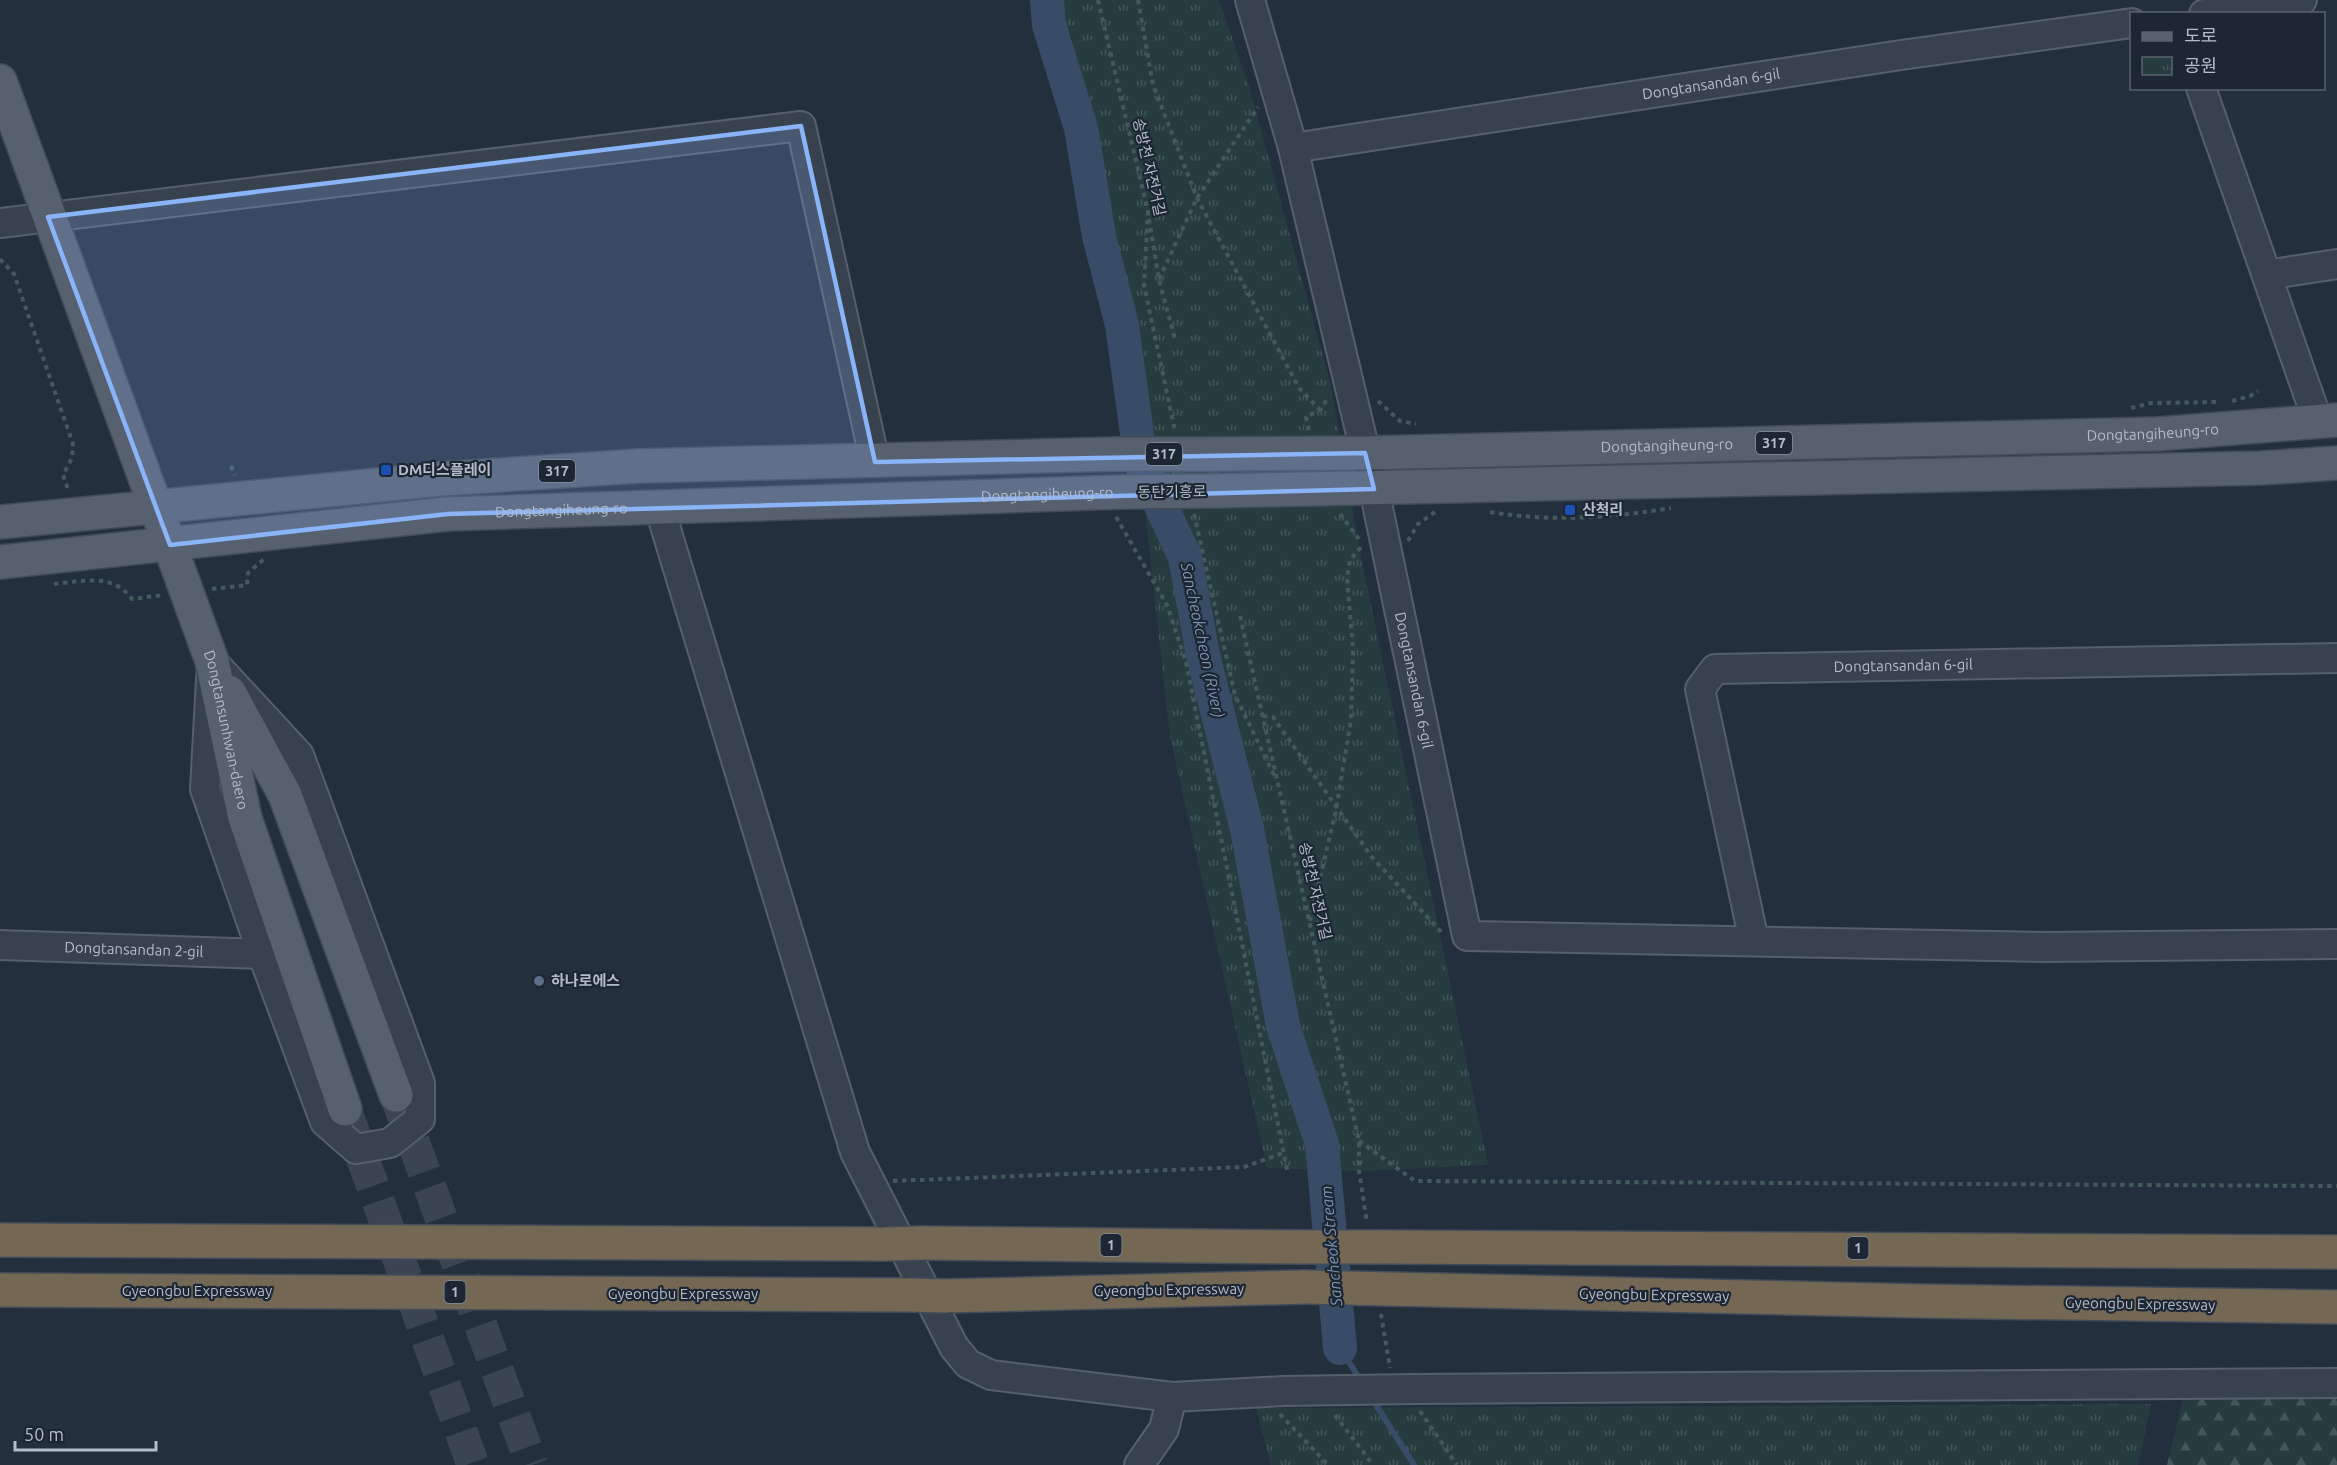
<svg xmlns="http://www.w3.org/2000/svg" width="2337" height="1465" font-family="Ubuntu,'Noto Sans KR',sans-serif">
  <defs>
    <pattern id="forest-firs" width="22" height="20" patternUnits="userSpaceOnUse" patternTransform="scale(1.5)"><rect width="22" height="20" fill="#263c3f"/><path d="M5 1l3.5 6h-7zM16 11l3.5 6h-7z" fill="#435659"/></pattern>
    <pattern id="park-tufts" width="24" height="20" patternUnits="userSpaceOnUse" patternTransform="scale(1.5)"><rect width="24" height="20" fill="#263c3f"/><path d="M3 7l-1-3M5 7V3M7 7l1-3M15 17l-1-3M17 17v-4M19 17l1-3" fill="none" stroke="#435659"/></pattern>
  </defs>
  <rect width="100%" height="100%" fill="#242f3e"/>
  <path fill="url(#forest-firs)" d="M 2185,1391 L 2337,1394 L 2337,1465 L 2167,1465 Z"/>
  <path fill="url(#park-tufts)" d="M 1051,0 L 1219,0 L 1249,86 L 1331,386 L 1361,557 L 1488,1165 L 1359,1171 L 1267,1168 L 1170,737 L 1136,428 Z
    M 2151,1404 L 2138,1465 L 1271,1465 L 1256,1408 Z"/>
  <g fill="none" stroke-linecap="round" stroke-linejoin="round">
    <path stroke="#394c67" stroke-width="6" d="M 1340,1348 L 1361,1381
      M 1371,1397 L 1414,1465"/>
    <path stroke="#394c67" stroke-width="34" d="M 1047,0 L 1049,25 L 1081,128 L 1099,236 L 1122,325 L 1141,463 L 1185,557 L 1203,655 L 1247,829 L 1283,1026 L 1322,1144 L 1340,1348"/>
    <path stroke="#3a4453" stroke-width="33" stroke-dasharray="33 16" stroke-linecap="butt" d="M 396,1095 L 532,1465
      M 345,1109 L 473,1465"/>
    <g stroke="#565f6c" stroke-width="32">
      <g id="minor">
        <path id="s1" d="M 1250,0 L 1293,148 L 1374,489 L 1467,936 L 2046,947 L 2337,944"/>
        <path d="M 2204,14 L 2302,0"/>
        <path d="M 2201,88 L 2318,422"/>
        <path id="s2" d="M 1293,148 L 1901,55 L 2132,23"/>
        <path d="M 0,223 L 801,126 L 875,462"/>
        <path d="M 2279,273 L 2337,264"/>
        <path d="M 659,506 L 855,1152 L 954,1347 L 968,1364 L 991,1375 L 1172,1397 L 1164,1429 L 1139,1465"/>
        <path d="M 212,661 L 299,755 L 420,1083 L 420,1119 L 390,1143 L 356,1149 L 325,1122 L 264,958 L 205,789 Z"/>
        <path id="s3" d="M 1754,941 L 1700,689 L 1715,669 L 2337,658"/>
        <path id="s4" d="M 0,945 L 260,954 L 264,958"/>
        <path d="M 1414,1389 L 2337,1383"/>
        <path d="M 1172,1397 L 1284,1391"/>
      </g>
    </g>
    <g stroke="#414a57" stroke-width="36">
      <g id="major">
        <path id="s5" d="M 0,81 L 212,661 L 245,818 L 345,1109"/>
        <path id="s6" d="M 1211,454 L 1365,453 L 2157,434 L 2337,420"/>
        <path d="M 1219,491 L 2261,468 L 2337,463"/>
        <path d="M 0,522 L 441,479 L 638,466 L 1116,454"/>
        <path id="s7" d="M 0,562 L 448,514 L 1125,492"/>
        <path d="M 229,692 L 285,795 L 396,1095"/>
      </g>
    </g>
    <g stroke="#434c59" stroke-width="36">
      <path id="highway" d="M 0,1240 L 887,1244
        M 922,1243 L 1301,1247
        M 1380,1247 L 2337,1252
        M 1388,1289 L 1919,1301 L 2337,1307
        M 0,1290 L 910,1295
        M 944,1296 L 1305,1287"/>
    </g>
    <path stroke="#44595c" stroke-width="4" stroke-dasharray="4.5 4.5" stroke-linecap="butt" d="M 1098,0 L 1148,212
      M 1138,0 L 1153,85 L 1197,198 L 1299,388 L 1320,410
      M 1148,211 L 1144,285 L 1175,431
      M 1149,219 L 1159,280 L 1175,339
      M 0,259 L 14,274 L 73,444 L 72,458 L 63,475 L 69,492
      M 1159,279 L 1197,198 L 1258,107
      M 1378,401 L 1400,421 L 1416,424
      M 2232,401 L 2250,396 L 2258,391
      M 2131,408 L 2151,403 L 2219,402
      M 1309,430 L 1306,417 L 1320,410 L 1328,398
      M 231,466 L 235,475
      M 1490,512 C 1550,522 1611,518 1671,508
      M 1194,514 L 1235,695 L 1274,775
      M 1340,514 L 1359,539
      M 1116,517 L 1167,605 L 1186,662 L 1287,1170
      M 1408,541 L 1418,524 L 1435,512
      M 54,584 C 83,581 113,573 132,599 L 163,595
      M 212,589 L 247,585 L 248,573 L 264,559
      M 1240,616 L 1359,1141 L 1359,1171 L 1367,1223
      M 1263,716 L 1273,717 L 1371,856 L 1443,934
      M 1310,921 L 1336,810 L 1351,720 L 1353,650 L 1347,577 L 1350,560 L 1363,545
      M 1359,1141 L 1415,1181 L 2337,1186
      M 893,1181 L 1244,1167 L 1283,1153
      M 1381,1314 L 1390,1368
      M 1420,1411 L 1457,1465
      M 1280,1414 L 1328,1465
      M 1335,1415 L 1373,1465"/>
    <use href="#minor" stroke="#38414e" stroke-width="28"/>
    <use href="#major" stroke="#56606e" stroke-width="33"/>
    <use href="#highway" stroke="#746855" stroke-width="33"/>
    <g stroke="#565f6c" stroke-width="32" stroke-linecap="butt">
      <path id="minor-bridge" d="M 1284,1391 L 1414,1389"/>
    </g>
    <g stroke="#414a57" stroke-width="36" stroke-linecap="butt">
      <path id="major-bridge" d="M 1116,454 L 1211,454
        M 1125,492 L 1219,491"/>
    </g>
    <g stroke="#434c59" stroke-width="36" stroke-linecap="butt">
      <path id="highway-bridge" d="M 887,1244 L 922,1243
        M 1301,1247 L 1380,1247
        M 1305,1287 L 1388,1289
        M 910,1295 L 944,1296"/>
    </g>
    <use href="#minor-bridge" stroke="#38414e" stroke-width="28"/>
    <use href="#major-bridge" stroke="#56606e" stroke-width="33"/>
    <use href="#highway-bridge" stroke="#746855" stroke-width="33"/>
  </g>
  <path fill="#8ab4f8" fill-opacity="0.2" stroke="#8ab4f8" stroke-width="4.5" stroke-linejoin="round" d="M 801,126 L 875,462 L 1365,453 L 1374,489 L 448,514 L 170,545 L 48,217 Z"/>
  <g fill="#1a4fb4" stroke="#1d2633" stroke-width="2">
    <rect x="380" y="464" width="12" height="12" rx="3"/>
    <rect x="1564" y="504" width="12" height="12" rx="3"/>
  </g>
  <circle fill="#5c6f8a" stroke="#1d2633" stroke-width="2" cx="539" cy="981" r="6"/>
  <g text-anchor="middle" stroke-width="4.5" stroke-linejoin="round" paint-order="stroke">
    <g fill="#1d2633" stroke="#878f9c" stroke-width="1.5">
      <rect x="1756" y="432" width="36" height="22" rx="4.5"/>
      <rect x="1146" y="443" width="36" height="22" rx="4.5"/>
      <rect x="539" y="460" width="36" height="22" rx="4.5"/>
      <rect x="1100.5" y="1234" width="21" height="22" rx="4.5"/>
      <rect x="1847.5" y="1237" width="21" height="22" rx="4.5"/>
      <rect x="444.5" y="1281" width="21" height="22" rx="4.5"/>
    </g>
    <g font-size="14" font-weight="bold" fill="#b4bcc9">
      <text x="1774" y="448">317</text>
      <text x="1164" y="459">317</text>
      <text x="557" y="476">317</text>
      <text x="1111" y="1250">1</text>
      <text x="1858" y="1253">1</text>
      <text x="455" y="1297">1</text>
    </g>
    <g font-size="15" fill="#b4bcc9" stroke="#1d2633">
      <text dy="5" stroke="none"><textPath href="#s2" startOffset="423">Dongtansandan 6-gil</textPath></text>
      <text transform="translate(1149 167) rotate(77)" y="5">송방천 자전거길</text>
      <text dy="5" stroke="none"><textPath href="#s6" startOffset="942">Dongtangiheung-ro</textPath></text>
      <text dy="5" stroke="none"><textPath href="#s6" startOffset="456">Dongtangiheung-ro</textPath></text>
      <text transform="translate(1172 492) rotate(-1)" y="5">동탄기흥로</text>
      <text dy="5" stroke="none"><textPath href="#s7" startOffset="1050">Dongtangiheung-ro</textPath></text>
      <text dy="5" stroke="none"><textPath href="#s7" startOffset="564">Dongtangiheung-ro</textPath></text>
      <text dy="5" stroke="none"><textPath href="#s3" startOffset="471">Dongtansandan 6-gil</textPath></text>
      <text dy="5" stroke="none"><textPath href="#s1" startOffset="700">Dongtansandan 6-gil</textPath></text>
      <text dy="5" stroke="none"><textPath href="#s5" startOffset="688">Dongtansunhwan-daero</textPath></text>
      <text transform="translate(1315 891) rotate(77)" y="5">송방천 자전거길</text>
      <text dy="5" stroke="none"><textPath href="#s4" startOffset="134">Dongtansandan 2-gil</textPath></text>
      <text transform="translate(1169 1290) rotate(-1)" y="5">Gyeongbu Expressway</text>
      <text x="197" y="1296">Gyeongbu Expressway</text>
      <text x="683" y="1299">Gyeongbu Expressway</text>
      <text transform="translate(1654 1295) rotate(1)" y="5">Gyeongbu Expressway</text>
      <text transform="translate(2140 1304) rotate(1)" y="5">Gyeongbu Expressway</text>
    </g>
    <g font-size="15" font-weight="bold" fill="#b4bcc9" stroke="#1d2633" text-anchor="start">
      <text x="398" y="475">DM디스플레이</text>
      <text x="1582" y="515">산척리</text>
      <text x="551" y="986">하나로에스</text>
    </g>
    <g font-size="16" font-style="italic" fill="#7c92b1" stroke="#1d2633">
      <text transform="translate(1203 640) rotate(78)" y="6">Sancheokcheon (River)</text>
      <text transform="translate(1331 1246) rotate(-95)" y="6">Sancheok Stream</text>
    </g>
  </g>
  <rect x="2130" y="12" width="195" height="78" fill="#1d2633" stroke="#59626f" stroke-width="1.5"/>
  <rect x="2142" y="32" width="30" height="9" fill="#56606e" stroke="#59626f" stroke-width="1.5"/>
  <text x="2184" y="42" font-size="18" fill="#b4bcc9">도로</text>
  <rect x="2142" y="57" width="30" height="18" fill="url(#park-tufts)" stroke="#59626f" stroke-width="1.5"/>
  <text x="2184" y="72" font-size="18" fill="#b4bcc9">공원</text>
  <path d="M15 1441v9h141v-9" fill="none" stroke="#b4bcc9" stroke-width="3"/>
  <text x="24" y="1441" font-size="18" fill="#b4bcc9" stroke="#1d2633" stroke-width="4.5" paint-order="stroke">50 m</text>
</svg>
